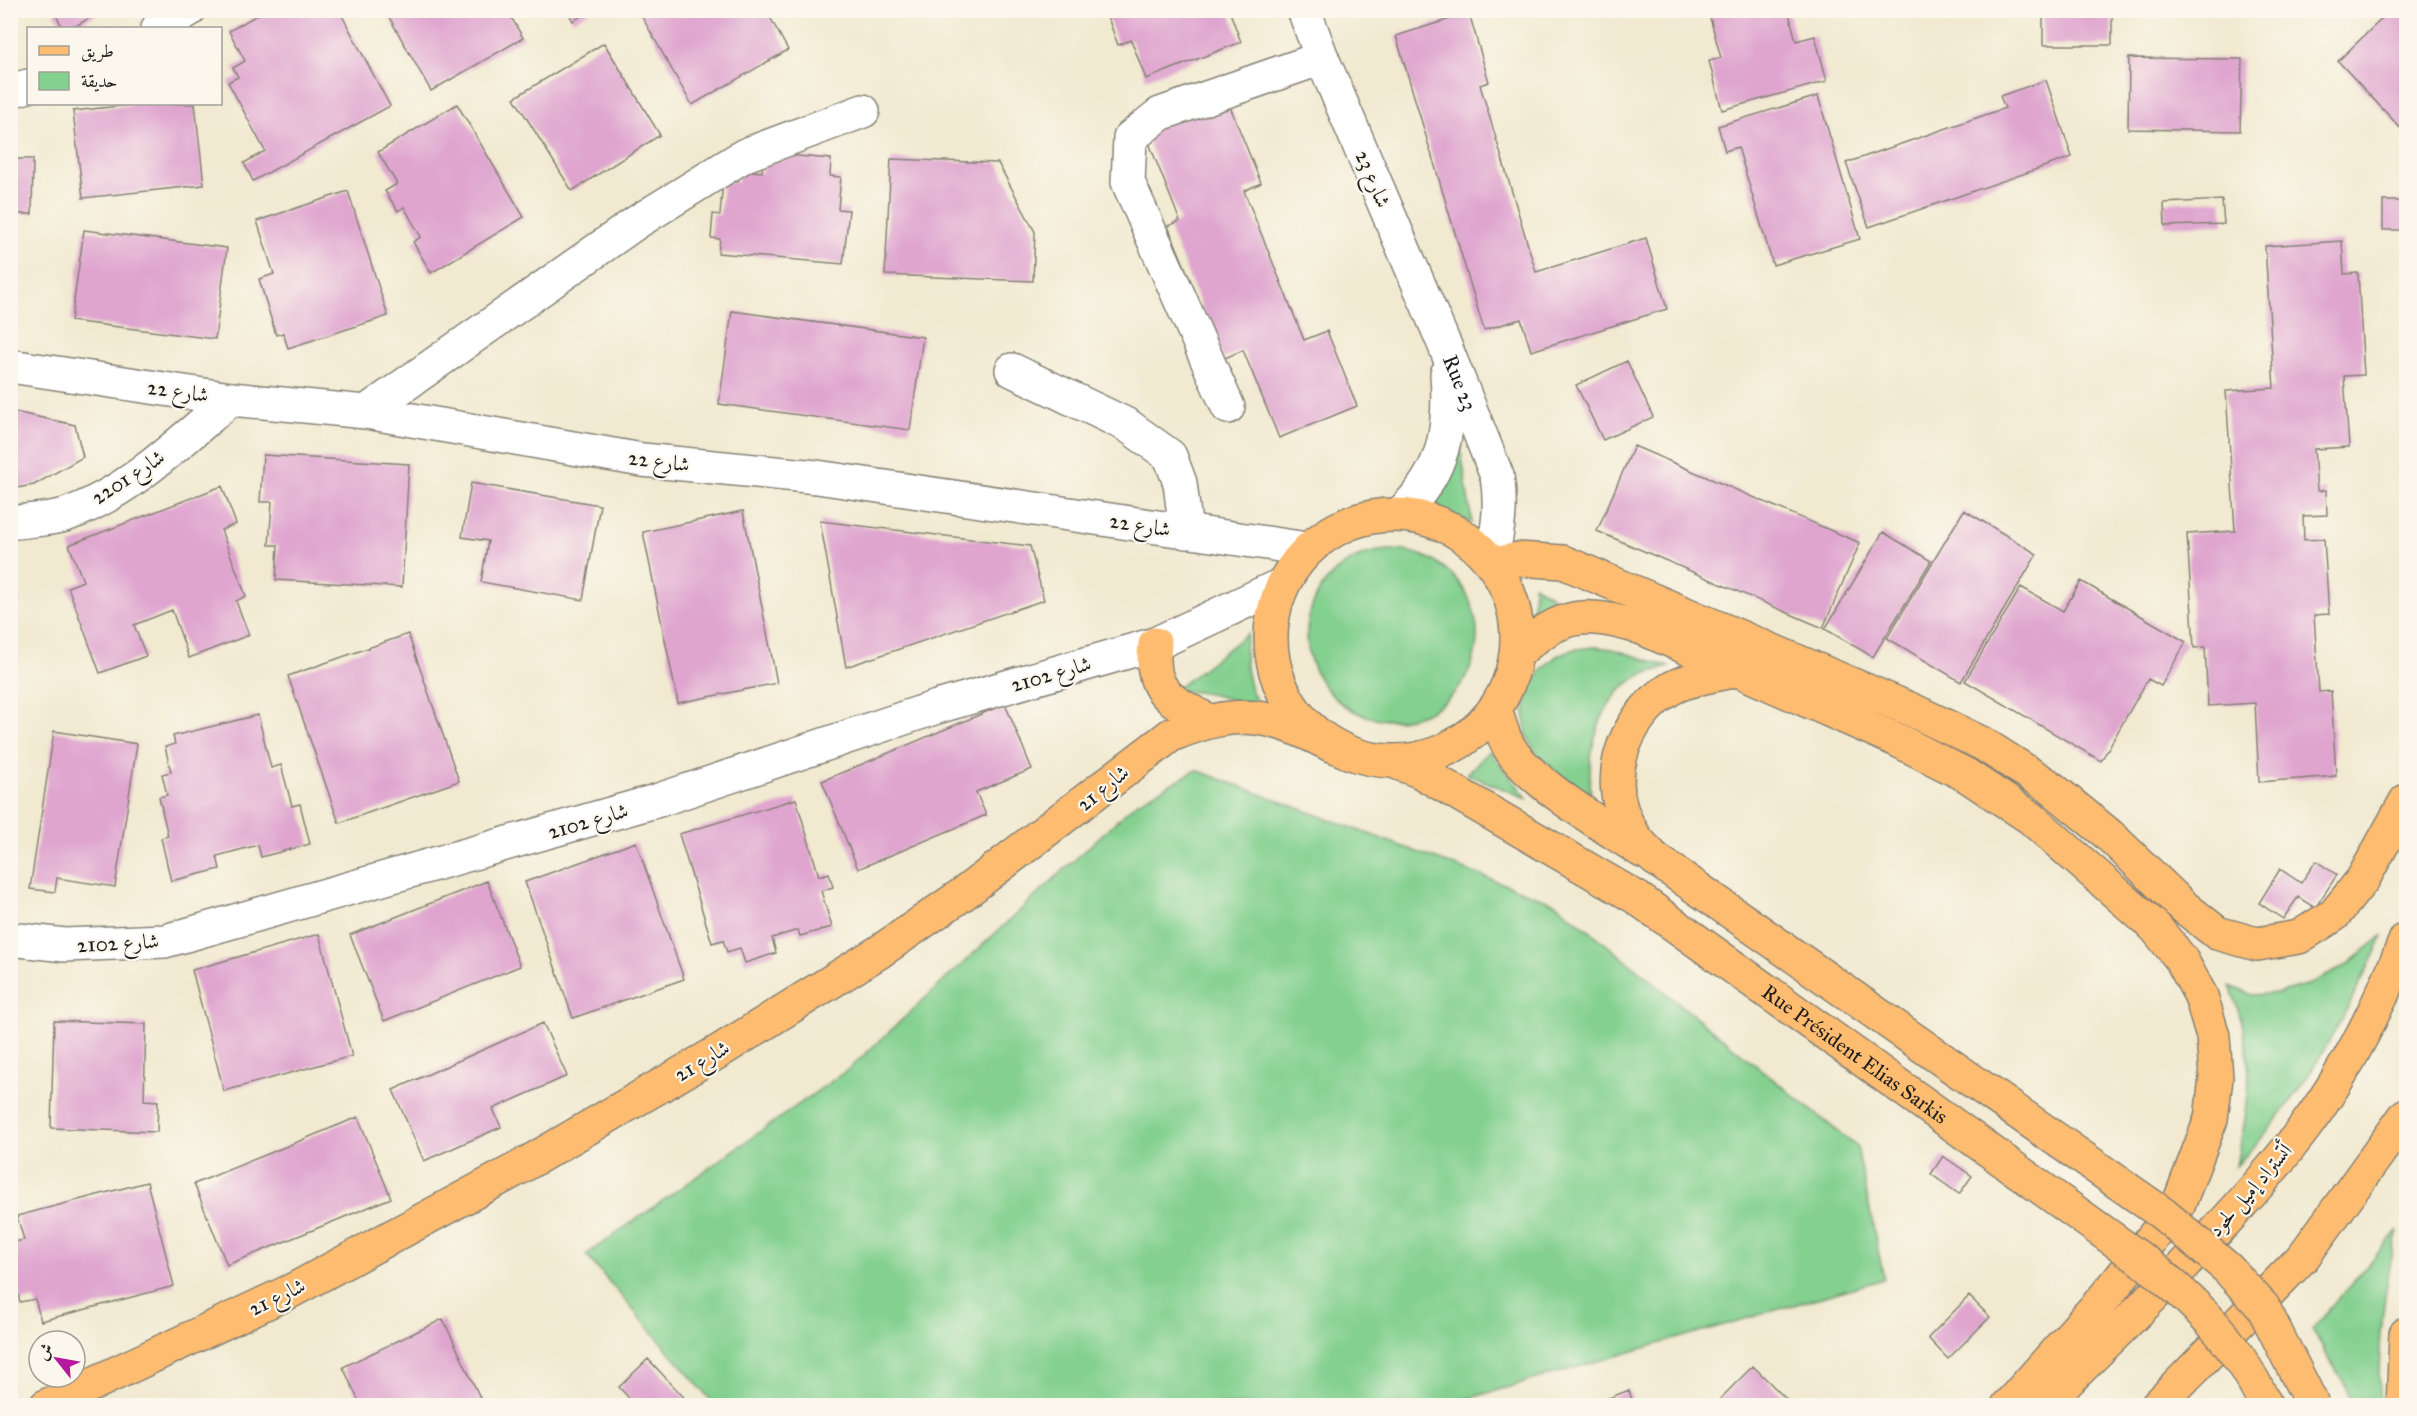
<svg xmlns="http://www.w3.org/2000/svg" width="2417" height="1416" font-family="'IM FELL Great Primer',Amiri,serif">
  <rect width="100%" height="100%" fill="#fbf7ec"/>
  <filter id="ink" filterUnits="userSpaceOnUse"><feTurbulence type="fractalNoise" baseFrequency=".0167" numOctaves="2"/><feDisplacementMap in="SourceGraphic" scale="12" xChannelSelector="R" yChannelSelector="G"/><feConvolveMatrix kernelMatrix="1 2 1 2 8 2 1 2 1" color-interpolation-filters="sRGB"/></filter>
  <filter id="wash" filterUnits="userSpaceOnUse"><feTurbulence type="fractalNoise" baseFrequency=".008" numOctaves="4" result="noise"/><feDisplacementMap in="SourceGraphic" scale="24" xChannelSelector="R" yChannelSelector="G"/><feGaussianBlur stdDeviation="1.35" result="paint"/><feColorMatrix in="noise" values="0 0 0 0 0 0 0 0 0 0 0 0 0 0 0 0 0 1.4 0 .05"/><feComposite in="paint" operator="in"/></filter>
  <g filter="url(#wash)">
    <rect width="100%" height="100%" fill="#f1e9d0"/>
    <path fill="#83d08f" stroke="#507656" stroke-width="1.5" d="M 1460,444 L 1472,523 L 1429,505 Z
      M1307 635a85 85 0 1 1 170 0a85 85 0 1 1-170 0Z
      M 1534,585 L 1578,612 L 1532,624 Z
      M 1248,633 C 1241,656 1247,689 1261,709 C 1231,701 1204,688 1173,692 Z
      M 1595,647 L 1613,649 L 1669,667 C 1658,670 1644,672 1634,679 C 1597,702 1586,756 1591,795 C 1571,780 1538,764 1529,740 C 1516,711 1534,666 1563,653 C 1573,648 1584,648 1595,647 Z
      M 1489,751 L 1528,799 L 1467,774 Z
      M 1196,770 L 1555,903 L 1857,1147 L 1884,1279 L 1446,1405 L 715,1405 L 586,1255 L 850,1068 L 1136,803 Z
      M 2383,935 C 2346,1017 2300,1102 2236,1166 C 2251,1094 2257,1056 2230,986 L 2252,995 L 2278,993 L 2310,984 L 2344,967 Z
      M 2398,1230 C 2383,1290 2378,1343 2379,1405 L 2352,1405 L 2345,1385 L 2312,1329 Z"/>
    <g id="blocks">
      <path fill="#dfa5cf" d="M 53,10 L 104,10 L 72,28 L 63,28 Z
        M 266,10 L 339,10 L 390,106 L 253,181 L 244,163 L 265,151 L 228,82 L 238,77 L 233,68 L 245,61 L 229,31 Z
        M 385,10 L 507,10 L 523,38 L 431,91 Z
        M 567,10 L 592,10 L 573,21 Z
        M 648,10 L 766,10 L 788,50 L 692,105 L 641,15 Z
        M 1105,10 L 1229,10 L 1241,42 L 1146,79 L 1131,40 L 1118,45 Z
        M 1708,10 L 1788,10 L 1796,41 L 1815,36 L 1827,81 L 1722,110 L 1709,61 L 1721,58 Z
        M 2043,10 L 2112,10 L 2112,45 L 2043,45 Z
        M 2391,10 L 2406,10 L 2406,134 L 2338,61 Z
        M 1469,13 L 1489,82 L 1480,85 L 1536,272 L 1646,238 L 1667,309 L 1531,351 L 1521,319 L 1484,330 L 1396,36 Z
        M 604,43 L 660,135 L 572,191 L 514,98 Z
        M 2129,58 L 2242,59 L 2240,131 L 2128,129 Z
        M 2046,80 L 2072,157 L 1869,227 L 1846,163 L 2005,108 L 2000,96 Z
        M 1818,96 L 1860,239 L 1773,265 L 1738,147 L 1725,151 L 1718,126 Z
        M 1227,99 L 1261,183 L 1244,191 L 1304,340 L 1327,331 L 1357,406 L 1279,438 L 1243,350 L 1223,359 L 1168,226 L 1180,221 L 1145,133 Z
        M 138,104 L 195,104 L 204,185 L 83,198 L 73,111 Z
        M 457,104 L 524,217 L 431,273 L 413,242 L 421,237 L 404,207 L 398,211 L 385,191 L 397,184 L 378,152 Z
        M 764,153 L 831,159 L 830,176 L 841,177 L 838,209 L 849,210 L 843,264 L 718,253 L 720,239 L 711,238 L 713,214 L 720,215 L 723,181 L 738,182 L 739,170 L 762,172 Z
        M 10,159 L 33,159 L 32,214 L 10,214 Z
        M 891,159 L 998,163 L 1035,232 L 1033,281 L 885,275 Z
        M 348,191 L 388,316 L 288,348 L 283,333 L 276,335 L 259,279 L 274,274 L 257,221 Z
        M 2222,200 L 2224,224 L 2165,226 L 2164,203 Z
        M 2383,201 L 2406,201 L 2406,230 L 2383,230 Z
        M 84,230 L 227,248 L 215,339 L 71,321 Z
        M 2342,241 L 2344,274 L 2358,273 L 2364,375 L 2344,376 L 2349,447 L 2314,449 L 2317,491 L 2326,490 L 2327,515 L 2303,516 L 2304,540 L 2324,539 L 2329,614 L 2314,615 L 2319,692 L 2331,691 L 2336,776 L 2259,782 L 2255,703 L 2208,706 L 2205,647 L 2194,648 L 2187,534 L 2235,531 L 2226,391 L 2274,388 L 2265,246 Z
        M 732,311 L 923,337 L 910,430 L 719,404 Z
        M 1627,361 L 1653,417 L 1603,440 L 1576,385 Z
        M 10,411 L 75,425 L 83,457 L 34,485 L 10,489 Z
        M 1634,446 L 1860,543 L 1823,628 L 1597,531 Z
        M 263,455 L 409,464 L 402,587 L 276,580 L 278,545 L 269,545 L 272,502 L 260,502 Z
        M 471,483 L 600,505 L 583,600 L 481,582 L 488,541 L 462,537 Z
        M 222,486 L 236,524 L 221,530 L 246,596 L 236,601 L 249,635 L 189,658 L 172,610 L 134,625 L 146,656 L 100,673 L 68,587 L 83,581 L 69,545 Z
        M 1964,510 L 2037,554 L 1961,682 L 1887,638 Z
        M 743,511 L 777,683 L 678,703 L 643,532 Z
        M 820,521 L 1030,546 L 1044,600 L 846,667 Z
        M 1883,532 L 1931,561 L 1873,657 L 1825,629 Z
        M 2081,581 L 2186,642 L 2161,686 L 2148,679 L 2101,761 L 1965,681 L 2021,587 L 2063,611 Z
        M 10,597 L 18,599 L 11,623 L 10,623 Z
        M 408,634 L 459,781 L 339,823 L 288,676 Z
        M 1005,704 L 1032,769 L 976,792 L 986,815 L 858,869 L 822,781 Z
        M 258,715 L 271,768 L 281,765 L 292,806 L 300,804 L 310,844 L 261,857 L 258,845 L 217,856 L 220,869 L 171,881 L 161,838 L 168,836 L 159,797 L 167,795 L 162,774 L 171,772 L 165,747 L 175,744 L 173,736 Z
        M 54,731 L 137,744 L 115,887 L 57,878 L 55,892 L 30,889 Z
        M 796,799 L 819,876 L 829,873 L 833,887 L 821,891 L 832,927 L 800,936 L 798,930 L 772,938 L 776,953 L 745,963 L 740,948 L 727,952 L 723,940 L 712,943 L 679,834 Z
        M 636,842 L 684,979 L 573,1018 L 525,882 Z
        M 2316,861 L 2337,875 L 2315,908 L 2298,897 L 2283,919 L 2259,903 L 2280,869 L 2301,883 Z
        M 487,881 L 520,966 L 384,1021 L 350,935 Z
        M 319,934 L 352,1056 L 224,1091 L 192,970 Z
        M 54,1021 L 146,1024 L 144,1100 L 158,1101 L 157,1132 L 51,1128 Z
        M 543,1023 L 567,1076 L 493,1109 L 501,1127 L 424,1161 L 393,1090 Z
        M 358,1117 L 391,1198 L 227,1265 L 194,1184 Z
        M 1943,1156 L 1972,1176 L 1959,1194 L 1931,1174 Z
        M 147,1182 L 174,1286 L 41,1321 L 35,1299 L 20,1302 L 10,1265 L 10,1243 L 24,1240 L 17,1216 Z
        M 1969,1296 L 1990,1317 L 1948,1359 L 1928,1338 Z
        M 443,1319 L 484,1406 L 361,1406 L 343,1367 Z
        M 648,1359 L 692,1406 L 636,1406 L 619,1387 Z
        M 1753,1366 L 1793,1406 L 1713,1406 Z
        M 1629,1390 L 1634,1406 L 1591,1406 L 1591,1405 Z"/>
    </g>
  </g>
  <g filter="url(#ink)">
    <use href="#blocks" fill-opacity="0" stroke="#868276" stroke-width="1.5"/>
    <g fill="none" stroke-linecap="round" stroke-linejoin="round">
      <g stroke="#868276" stroke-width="36">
        <g id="minor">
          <path id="s1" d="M 1304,10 L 1322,58 L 1445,346 L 1497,476 C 1502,506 1498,531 1491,561"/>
          <path d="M 158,28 L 189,10"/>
          <path d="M 10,91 L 28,86"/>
          <path d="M 10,366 L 231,399 L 366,412 L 642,460 L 817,477 L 1307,549"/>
          <path d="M 1012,370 L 1127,425 L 1170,456 L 1180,483 L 1186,532"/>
          <path d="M 1228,407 L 1128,182 L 1130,138 L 1160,114 L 1322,58"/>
          <path d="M 366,412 L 637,222 L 745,155 L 863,111"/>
          <path d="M 1401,513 C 1444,472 1451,432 1447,374"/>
          <path d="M 10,523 C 28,520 48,520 65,515 C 126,495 183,439 231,399"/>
          <path d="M 10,939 L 65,945 L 165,941 L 659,800 L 937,707 L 1155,644 L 1283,584"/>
        </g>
      </g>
      <g stroke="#868276" stroke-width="36">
        <path id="major" d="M1271 638a123 123 0 1 1 246 0a123 123 0 1 1-246 0Z
          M 1155,644 C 1149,692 1169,699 1207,720
          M 1495,709 C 1500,725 1504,742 1515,756 C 1543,790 1604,826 1642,851
          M 1395,762 L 1419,771 L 1637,898
          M 1654,858 C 1647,850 1638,843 1633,834 C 1600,784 1622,719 1670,689 C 1688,678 1716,675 1736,670
          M 46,1406 L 293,1290 L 519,1168 L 718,1052 L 879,952 L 963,894 L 1171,735 C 1237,708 1268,712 1331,745"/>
      </g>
      <g stroke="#868276" stroke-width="36">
        <path id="highway" d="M 1495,564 L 1518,559 L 1563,562 L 1912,710 L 1983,744 L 2049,786 L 2109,835 L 2184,907 L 2217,933 L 2257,944 L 2299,937 L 2334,915 L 2363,879 L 2406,801
          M 1517,653 C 1563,612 1584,611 1642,628 L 1897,740 L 1966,775 L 2031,818 L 2155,927 L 2181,959 L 2201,996 L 2213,1036 L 2216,1078 L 2211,1119 L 2178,1206 L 2111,1290 L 2008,1406
          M 2043,1406 C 2133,1314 2231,1226 2308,1123 C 2348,1069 2381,1001 2406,939
          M 2157,1406 L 2303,1257 L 2406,1115
          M 2403,1406 L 2406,1334"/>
      </g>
      <use href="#minor" stroke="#fff" stroke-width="33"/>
      <use href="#major" stroke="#febc70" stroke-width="33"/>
      <use href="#highway" stroke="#febc70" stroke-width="33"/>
      <g stroke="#868276" stroke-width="36" stroke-linecap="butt">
        <g id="major-bridge">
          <path d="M 1654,858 L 2163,1214 L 2227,1268 L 2263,1307 L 2313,1406"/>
          <path id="s2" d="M 1637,898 L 2149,1265 C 2203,1309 2235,1341 2266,1406"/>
        </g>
      </g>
      <use href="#major-bridge" stroke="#febc70" stroke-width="33"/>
    </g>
  </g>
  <g text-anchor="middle" stroke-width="4.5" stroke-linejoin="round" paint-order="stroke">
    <g font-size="21" fill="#1c1c1c" stroke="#fbf7ec">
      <text transform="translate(1373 179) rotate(67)" y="7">شارع 23</text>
      <text dy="7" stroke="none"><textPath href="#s1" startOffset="404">Rue 23</textPath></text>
      <text transform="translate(178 391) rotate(8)" y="7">شارع 22</text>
      <text transform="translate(659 461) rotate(7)" y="7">شارع 22</text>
      <text transform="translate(128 477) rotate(-33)" y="7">شارع 2201</text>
      <text transform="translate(1140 525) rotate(9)" y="7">شارع 22</text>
      <text transform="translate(1051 674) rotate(-16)" y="7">شارع 2102</text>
      <text transform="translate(1103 788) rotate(-39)" y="7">شارع 21</text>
      <text transform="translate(588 821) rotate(-16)" y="7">شارع 2102</text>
      <text transform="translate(118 943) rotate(-3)" y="7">شارع 2102</text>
      <text dy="7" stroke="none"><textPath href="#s2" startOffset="268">Rue Président Elias Sarkis</textPath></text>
      <text transform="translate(702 1061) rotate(-31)" y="7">شارع 21</text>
      <text transform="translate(2250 1190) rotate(-49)" y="7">أتستراد إميل لحود</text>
      <text transform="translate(277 1297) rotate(-26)" y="7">شارع 21</text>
    </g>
  </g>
  <rect width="2417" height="1416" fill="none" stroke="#fbf7ec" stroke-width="36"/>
  <rect x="27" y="27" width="195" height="78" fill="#fbf7ec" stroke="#a29f99" stroke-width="1.5"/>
  <rect x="39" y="46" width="30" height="9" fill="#febc70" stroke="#a29f99" stroke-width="1.5"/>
  <text x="81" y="57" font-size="18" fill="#1c1c1c">طريق</text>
  <rect x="39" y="72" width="30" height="18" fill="#83d08f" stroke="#a29f99" stroke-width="1.5"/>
  <text x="81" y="87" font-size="18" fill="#1c1c1c">حديقة</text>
  <g transform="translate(57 1359) rotate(301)"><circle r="28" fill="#fbf7ec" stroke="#a29f99" stroke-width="1.5"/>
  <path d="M0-4.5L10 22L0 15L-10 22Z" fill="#b5179e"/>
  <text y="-9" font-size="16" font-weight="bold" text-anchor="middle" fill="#1c1c1c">ش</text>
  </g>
</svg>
